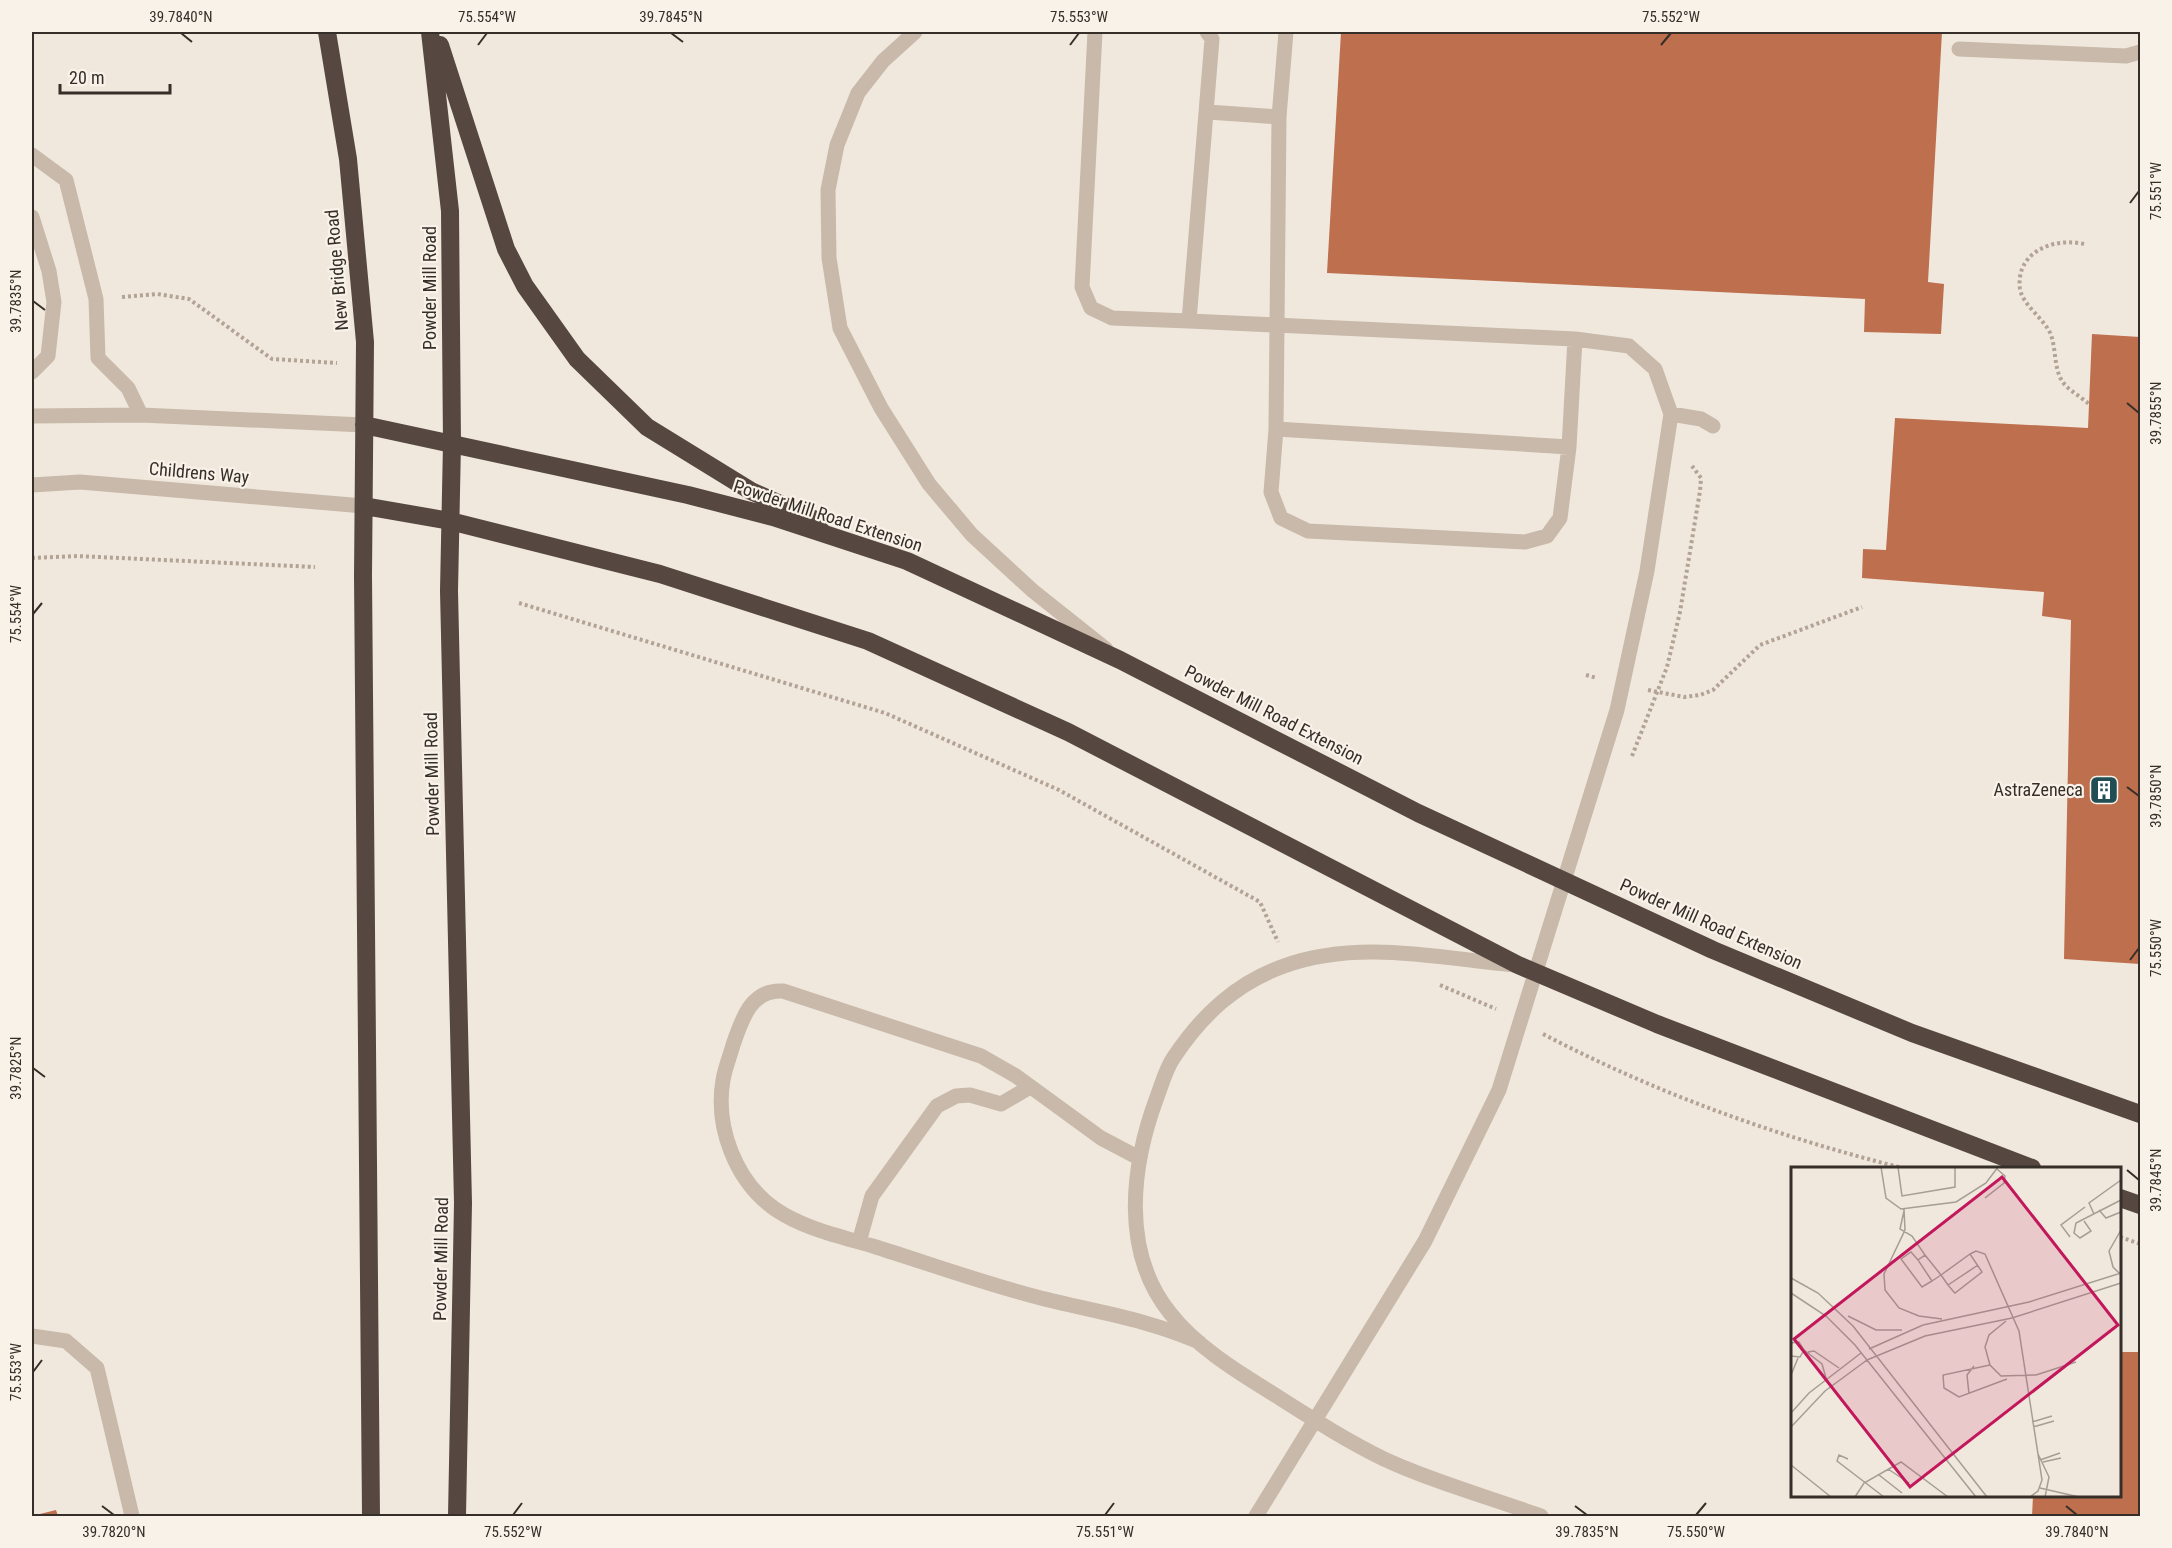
<svg xmlns="http://www.w3.org/2000/svg" width="2172" height="1548" font-family="'Roboto Condensed',sans-serif">
  <rect width="100%" height="100%" fill="#f0e8dd"/>
  <path fill="#bd6f4e" d="M 1341,32 L 1942,32 L 1928,282 L 1944,284 L 1941,334 L 1864,332 L 1865,299 L 1327,273 Z
    M 2092,334 L 2140,337 L 2140,964 L 2064,959 L 2071,620 L 2042,616 L 2044,592 L 1862,578 L 1863,549 L 1886,550 L 1895,418 L 2088,428 Z
    M 2120,1352 L 2140,1352 L 2140,1516 L 2032,1516 L 2033,1496 L 2120,1496 Z
    M 56,1510 L 58,1516 L 32,1516 Z"/>
  <g fill="none" stroke-linecap="round" stroke-linejoin="round">
    <path stroke="#b3a394" stroke-width="4" stroke-dasharray="3 3" stroke-linecap="butt" d="M 2084,244 C 2054,237 2015,252 2020,289 C 2023,306 2045,319 2051,335 C 2057,352 2053,374 2067,387 C 2074,393 2082,398 2089,404
      M 122,297 L 157,294 L 189,299 L 272,359 L 337,363
      M 32,558 L 77,556 L 315,567
      M 519,603 L 885,713 L 1059,790 L 1260,902 L 1278,942
      M 1586,675 L 1597,678
      M 1648,690 L 1684,697 L 1700,695 L 1713,690 L 1760,645 L 1862,607
      M 1632,756 L 1667,667 L 1680,612 L 1700,491 L 1701,478 L 1692,466
      M 1440,985 L 1496,1009
      M 1543,1034 C 1658,1094 1778,1137 1903,1168
      M 2120,1237 L 2140,1244"/>
    <path stroke="#c8b9aa" stroke-width="15" d="M 915,32 L 883,61 L 858,93 L 837,145 L 828,190 L 829,258 L 840,328 L 881,408 L 929,484 L 972,535 L 1033,591 L 1106,649
      M 1095,32 L 1082,287 L 1091,308 L 1112,318 L 1189,321 L 1212,39 L 1207,32
      M 1959,49 L 2126,56 L 2140,52
      M 1208,112 L 1279,117 L 1286,32
      M 32,155 L 66,180 L 96,299 L 98,358 L 128,388 L 141,415
      M 32,217 L 49,271 L 54,302 L 48,356 L 32,372
      M 1189,321 L 1575,339 L 1569,447 L 1560,518 L 1547,536 L 1525,542 L 1308,531 L 1281,518 L 1271,492 L 1276,429 L 1279,117
      M 1671,414 L 1701,419 L 1713,426
      M 32,416 L 141,415 L 364,425
      M 1276,429 L 1569,447
      M 32,485 L 80,482 L 364,506
      M 1514,965 C 1439,958 1357,939 1284,966 C 1236,983 1202,1015 1174,1057 C 1166,1068 1162,1084 1157,1097 C 1131,1167 1121,1252 1170,1313 C 1195,1345 1233,1369 1267,1390 C 1305,1414 1343,1439 1384,1459 C 1431,1481 1491,1498 1541,1516
      M 1139,1158 L 1101,1138 L 1016,1076 L 981,1056 L 783,991 C 751,989 742,1019 733,1045 C 730,1056 725,1068 723,1080 C 715,1126 735,1181 775,1209 C 804,1229 843,1237 876,1247 C 930,1264 983,1283 1037,1297 C 1095,1312 1144,1318 1199,1342
      M 859,1242 L 872,1196 L 937,1106 L 956,1096 L 970,1095 L 1001,1104 L 1030,1087
      M 32,1336 L 66,1341 L 97,1368 L 132,1516
      M 1256,1516 L 1425,1241 L 1499,1090 L 1617,710 L 1647,571 L 1671,414 L 1655,369 L 1629,346 L 1575,339"/>
    <path stroke="#564840" stroke-width="18" d="M 327,32 L 348,159 L 365,342 L 363,576 L 371,1516
      M 430,32 L 450,211 L 452,443 L 449,591 L 463,1203 L 457,1516
      M 440,45 L 506,249 L 525,286 L 577,359 L 647,427 L 751,491 L 820,522
      M 364,425 L 688,495 L 773,517 L 907,561 L 1120,660 L 1418,813 L 1713,950 L 1912,1033 L 2140,1114
      M 364,506 L 450,521 L 660,574 L 868,641 L 1068,732 L 1518,965 L 1657,1024 L 2032,1168
      M 2120,1198 L 2140,1205"/>
  </g>
  <path fill="none" stroke="#362e29" stroke-width="2" d="M 181,33 L 192,42M 671,33 L 683,42M 478,45 L 487,33M 1070,45 L 1079,33M 1661,45 L 1671,33M 2130,203 L 2139,191M 33,301 L 45,310M 2127,403 L 2139,413M 33,614 L 42,603M 2127,787 L 2139,796M 2130,960 L 2139,948M 33,1068 L 45,1077M 2127,1170 L 2139,1180M 33,1372 L 42,1360M 102,1506 L 114,1515M 1575,1506 L 1587,1515M 2066,1506 L 2077,1515M 513,1515 L 522,1503M 1105,1515 L 1114,1503M 1696,1515 L 1706,1503"/>
  <defs>
    <g id="building-square" transform="scale(1.5)"><rect x="-9" y="-9" width="18" height="18" rx="4" fill="#214e54" stroke="#f8f2e9"/><path d="M-4-6H4V6H1V3H-1V6H-4ZM-2.5-4.3h1.7v1.8h-1.7ZM.8-4.3h1.7v1.8H.8ZM-2.5-1h1.7V.8h-1.7ZM.8-1h1.7V.8H.8Z" fill="#fff"/></g>
  </defs>
  <g fill-rule="evenodd">
    <use href="#building-square" x="2104" y="790"/>
  </g>
  <g text-anchor="middle" stroke-width="4.5" stroke-linejoin="round" paint-order="stroke">
    <g font-size="18" fill="#362e29" stroke="#f8f2e9">
      <text transform="translate(337 270) rotate(-95)" y="6">New Bridge Road</text>
      <text transform="translate(430 288) rotate(-90)" y="6">Powder Mill Road</text>
      <text transform="translate(199 473) rotate(5)" y="6">Childrens Way</text>
      <text transform="translate(828 516) rotate(18)" y="6">Powder Mill Road Extension</text>
      <text transform="translate(1274 715) rotate(27)" y="6">Powder Mill Road Extension</text>
      <text transform="translate(432 774) rotate(-91)" y="6">Powder Mill Road</text>
      <text transform="translate(1711 924) rotate(24)" y="6">Powder Mill Road Extension</text>
      <text transform="translate(441 1259) rotate(-89)" y="6">Powder Mill Road</text>
    </g>
    <g font-size="18" fill="#362e29" stroke="#f8f2e9" text-anchor="end">
      <text x="2083" y="796">AstraZeneca</text>
    </g>
  </g>
  <g transform="translate(1791 1167)">
    <rect width="330" height="330" fill="#f0e8dd"/>
    <path fill="none" stroke="#a69e95" stroke-width="1.5" d="M 90,0 L 95,31 L 110,42 L 165,35 L 195,16 L 207,0M 107,0 L 111,29 L 164,20 L 164,0M 194,31 L 213,16 L 214,9 L 206,2M 113,42 L 114,63 L 93,107 L 94,123 L 108,141 L 128,149 L 151,152M 308,43 L 315,51 L 330,45M 113,44 L 109,62 L 121,69 L 134,88 L 127,93 L 141,114 L 131,120 L 110,92 L 120,85 L 127,93M 303,47 L 298,36 L 330,13M 293,54 L 300,64 L 289,71 L 283,66 L 285,56 L 330,33M 279,70 L 270,58 L 294,40M 330,76 L 330,96M 179,87 L 185,84 L 194,87 L 228,164 L 251,313 L 247,324 L 239,330M 134,88 L 150,108 L 157,118 L 162,124 L 164,126 L 191,105 L 179,87 L 150,108 L 141,114M 329,107 L 322,100 L 318,84 L 330,63M 0,111 L 27,126 L 62,159 L 196,330M 157,118 L 187,98M 0,126 L 35,149 L 64,178 L 185,330M 57,149 L 85,163 L 111,163M 215,154 L 198,168 L 194,180 L 199,198 L 210,209 L 245,208 L 285,195M 0,176 L 8,175 L 13,183 L 9,190 L 0,189M 78,182 L 132,158 L 238,135 L 330,106M 13,183 L 31,197 L 35,211M 17,185 L 23,184 L 48,201M 76,193 L 134,169 L 221,151 L 330,116M 199,198 L 152,208 L 153,221 L 168,230 L 216,212M 0,208 L 7,191M 178,227 L 176,208 L 183,199M 0,246 L 18,226 L 70,186M 241,255 L 261,249M 0,260 L 34,224 L 76,193M 242,260 L 263,254M 247,287 L 258,310 L 254,330M 57,292 L 48,288 L 46,294 L 93,330M 249,293 L 269,286M 252,295 L 270,291M 0,298 L 40,330M 97,302 L 118,316M 88,308 L 111,326M 249,321 L 288,330M 64,330 L 73,316 L 110,295 L 157,330"/>
    <path fill="#c2185b" fill-opacity="0.15" stroke="#c2185b" stroke-width="3" d="M 211,10 L 327,158 L 119,320 L 3,172 Z"/>
    <rect width="330" height="330" fill="none" stroke="#362e29" stroke-width="3"/>
  </g>
  <rect width="2172" height="1548" fill="none" stroke="#f8f2e9" stroke-width="66"/>
  <path d="M60 84v9h110v-9" fill="none" stroke="#362e29" stroke-width="3"/>
  <text x="69" y="84" font-size="18" fill="#362e29" stroke="#f8f2e9" stroke-width="4.5" paint-order="stroke">20 m</text>
  <rect x="33" y="33" width="2106" height="1482" fill="none" stroke="#362e29" stroke-width="2"/>
  <g font-size="15" text-anchor="middle" fill="#362e29">
    <text x="181" y="22">39.7840°N</text>
    <text x="487" y="22">75.554°W</text>
    <text x="671" y="22">39.7845°N</text>
    <text x="1079" y="22">75.553°W</text>
    <text x="1671" y="22">75.552°W</text>
    <text transform="translate(2156 191) rotate(-90)" y="5">75.551°W</text>
    <text transform="translate(16 301) rotate(-90)" y="5">39.7835°N</text>
    <text transform="translate(2156 413) rotate(-90)" y="5">39.7855°N</text>
    <text transform="translate(16 614) rotate(-90)" y="5">75.554°W</text>
    <text transform="translate(2156 796) rotate(-90)" y="5">39.7850°N</text>
    <text transform="translate(2156 948) rotate(-90)" y="5">75.550°W</text>
    <text transform="translate(16 1068) rotate(-90)" y="5">39.7825°N</text>
    <text transform="translate(2156 1180) rotate(-90)" y="5">39.7845°N</text>
    <text transform="translate(16 1372) rotate(-90)" y="5">75.553°W</text>
    <text x="114" y="1537">39.7820°N</text>
    <text x="513" y="1537">75.552°W</text>
    <text x="1105" y="1537">75.551°W</text>
    <text x="1587" y="1537">39.7835°N</text>
    <text x="1696" y="1537">75.550°W</text>
    <text x="2077" y="1537">39.7840°N</text>
  </g>
</svg>
